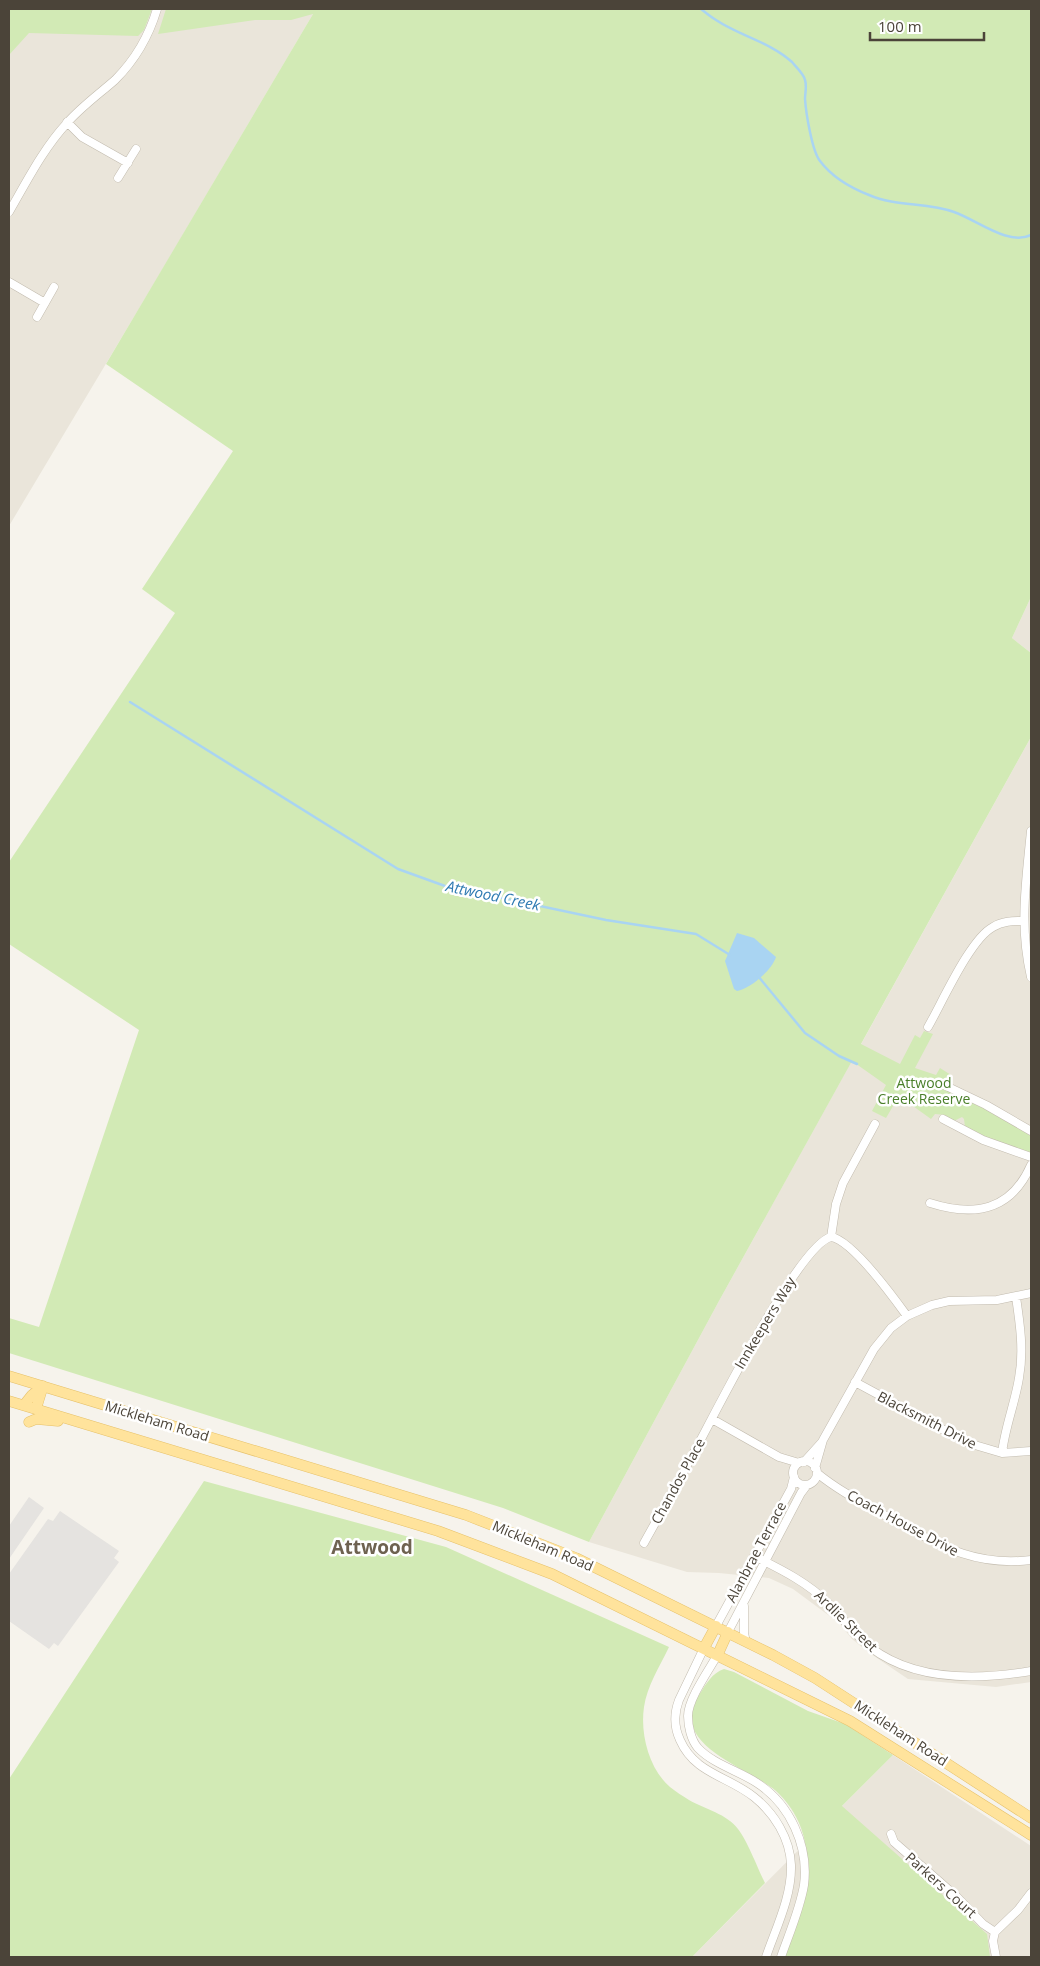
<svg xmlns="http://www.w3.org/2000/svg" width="1040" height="1966" font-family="'Open Sans',sans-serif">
  <rect width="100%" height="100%" fill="#f6f3ec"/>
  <path fill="#eae5da" d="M 9,9 L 316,9 L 159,275 L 9,526 Z
    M 1031,597 L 1031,653 L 1012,638 Z
    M 1031,737 L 1031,1682 L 996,1687 L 908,1679 L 868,1652 L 852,1639 L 839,1623 L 793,1589 L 769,1578 L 719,1573 L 687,1572 L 589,1542 L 719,1301 Z
    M 893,1755 L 1031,1846 L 1031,1957 L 692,1957 Z"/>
  <path fill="#d2eab5" d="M 9,9 L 152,9 L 144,30 L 138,36 L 29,33 L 9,55 Z
    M 166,9 L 1031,9 L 1031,597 L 1012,638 L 1031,653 L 1031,737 L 861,1044 L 900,1064 L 915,1035 L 920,1038 L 924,1031 L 933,1034 L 915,1068 L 936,1075 L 940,1068 L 951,1075 L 953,1082 L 945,1085 L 944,1089 L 951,1092 L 953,1101 L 956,1102 L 962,1098 L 966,1098 L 1031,1134 L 1031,1153 L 1003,1146 L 965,1127 L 964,1119 L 962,1117 L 954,1121 L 945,1115 L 935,1114 L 931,1119 L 899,1096 L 886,1118 L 872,1111 L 886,1085 L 852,1061 L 719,1301 L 589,1542 L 503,1508 L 9,1353 L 9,1318 L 39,1327 L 139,1030 L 9,944 L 9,862 L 175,613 L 142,589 L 233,451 L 106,364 L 313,14 L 291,20 L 255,20 L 158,34 Z
    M 204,1481 L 446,1547 L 669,1647 C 660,1666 647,1686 644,1707 C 640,1734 649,1769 670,1787 C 676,1792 683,1796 689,1800 C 705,1809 727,1814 738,1829 C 747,1840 758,1869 765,1883 L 692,1957 L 9,1957 L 9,1779 Z
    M 724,1669 L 734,1672 L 808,1711 L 845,1724 L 893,1755 L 842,1806 L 987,1934 L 990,1957 L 783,1957 C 796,1921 816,1866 801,1828 C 796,1814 787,1801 776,1791 C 748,1767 666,1745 699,1695 C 706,1684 712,1673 724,1669 Z"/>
  <path fill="#e5e3e0" d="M 29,1497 L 44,1508 L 9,1559 L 9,1526 Z
    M 60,1511 L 119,1551 L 114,1558 L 119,1562 L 58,1646 L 54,1643 L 49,1649 L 9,1621 L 9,1574 L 48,1519 L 53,1521 Z"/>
  <path fill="#a9d4f2" d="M 737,933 L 754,938 L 776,957 C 772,970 750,989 737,991 L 734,989 L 725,961 Z"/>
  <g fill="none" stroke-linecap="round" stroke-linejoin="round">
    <path stroke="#a9d4f2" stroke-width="2.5" d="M 701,9 C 706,13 711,17 716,20 C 740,36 770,42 792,62 C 796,67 804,74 805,80 C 807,86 805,93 805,99 C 806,113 812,151 820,161 C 832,177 851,188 869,195 C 896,207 927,202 954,212 C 977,220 1008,246 1031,235
      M 130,702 L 398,869 L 445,886 L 606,920 L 696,934 L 730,955
      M 758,976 L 805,1033 L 839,1056 L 857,1064"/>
    <g stroke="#c2bbae" stroke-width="9">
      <path id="minor" d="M 67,122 L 82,137 L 128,163
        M 118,178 L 136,149
        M 9,212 C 27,181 43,149 67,123 C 81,107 99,94 115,80 C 135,60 149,36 157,9
        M 9,282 L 45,303
        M 37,317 L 54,287
        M 1031,831 C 1026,883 1019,925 1031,977
        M 928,1027 C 942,1003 970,939 993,927 C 1002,921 1013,921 1023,921
        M 944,1085 L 986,1105 L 1031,1131
        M 943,1119 L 983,1140 L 1031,1157
        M 930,1203 C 974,1217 1011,1211 1031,1165
        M 831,1237 L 836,1204 L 843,1183 L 875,1124
        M 831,1237 C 852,1240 894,1298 907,1316
        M 855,1382 L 968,1443 L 1002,1453 L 1031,1451
        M 712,1419 L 779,1457 L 799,1463
        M 1002,1453 C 1005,1427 1015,1403 1019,1378 C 1024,1351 1020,1324 1016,1297
        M793 1473a12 12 0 1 1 24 0a12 12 0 1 1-24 0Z
        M 804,1462 L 822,1442
        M 815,1468 L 823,1440 L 874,1349 L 891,1328 L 907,1316 L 932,1305 L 949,1301 L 997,1300 L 1031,1293
        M 817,1473 C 839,1491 863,1503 888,1517 C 938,1544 972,1567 1031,1560
        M 644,1543 C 660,1514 677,1485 692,1456 C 712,1420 798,1245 831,1237
        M 754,1556 C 780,1569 807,1582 828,1603 C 842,1617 854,1634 870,1647 C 915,1682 978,1680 1031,1671
        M 744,1606 L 744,1633 L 746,1642
        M 716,1626 L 791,1489 L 794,1477
        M 728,1632 L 801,1493 L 807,1485
        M 704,1648 L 679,1700 C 674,1713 674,1727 680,1740 C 695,1774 728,1776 754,1797 C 774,1813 790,1838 791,1865 C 792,1896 776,1928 766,1957
        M 718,1654 C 709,1670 688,1699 688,1716 C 688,1726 691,1740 698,1748 C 713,1764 739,1771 757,1783 C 790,1804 809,1846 804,1885 C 800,1909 789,1934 781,1957
        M 891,1834 L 894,1842 L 957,1897 L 983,1924 L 995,1932
        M 996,1957 L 993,1941 L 995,1932 L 1018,1910 L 1031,1893"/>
    </g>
    <g stroke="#e6c16a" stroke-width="11">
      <path id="major" d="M 9,1376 L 466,1515 L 576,1558 L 773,1655 L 815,1678 L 1031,1818
        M 9,1401 L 438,1531 L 552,1574 L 850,1721 L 1031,1835
        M 24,1405 L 32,1395 L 43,1386
        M 36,1409 L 43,1386
        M 29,1422 L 36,1419 L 58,1421
        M 704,1648 L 716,1626
        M 718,1654 L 728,1632"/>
    </g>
    <use href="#minor" stroke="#fff" stroke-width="8"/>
    <use href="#major" stroke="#ffe39c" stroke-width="10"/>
  </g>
  <g text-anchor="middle" stroke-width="5" stroke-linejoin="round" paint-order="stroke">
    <g font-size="14" fill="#4a7f2a" stroke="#fff">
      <text x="924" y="1088">Attwood<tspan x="924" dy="16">Creek Reserve</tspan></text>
    </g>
    <g font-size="14" fill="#4b4439" stroke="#fff">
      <text transform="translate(765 1323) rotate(-59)" y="5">Innkeepers Way</text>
      <text transform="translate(927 1420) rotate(27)" y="5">Blacksmith Drive</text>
      <text transform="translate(157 1421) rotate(17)" y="5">Mickleham Road</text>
      <text transform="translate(678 1481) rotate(-61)" y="5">Chandos Place</text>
      <text transform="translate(903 1523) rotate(28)" y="5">Coach House Drive</text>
      <text transform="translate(543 1546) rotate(23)" y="5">Mickleham Road</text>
      <text transform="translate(756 1552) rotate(-62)" y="5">Alanbrae Terrace</text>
      <text transform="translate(846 1621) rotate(44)" y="5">Ardlie Street</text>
      <text transform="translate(901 1733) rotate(33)" y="5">Mickleham Road</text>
      <text transform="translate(941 1885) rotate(42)" y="5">Parkers Court</text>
    </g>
    <g font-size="15" font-style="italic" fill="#2e7ab2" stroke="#fff">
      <text transform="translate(493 896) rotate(12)" y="5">Attwood Creek</text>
    </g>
    <g font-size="19" font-weight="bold" fill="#6e6250" stroke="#fff">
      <text x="372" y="1554">Attwood</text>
    </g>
  </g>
  <rect width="1040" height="1966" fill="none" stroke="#4b4439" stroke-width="20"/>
  <path d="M870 32v8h114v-8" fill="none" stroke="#4b4439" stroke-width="2.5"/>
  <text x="878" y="32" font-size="15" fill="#4b4439" stroke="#ffffff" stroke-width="4" paint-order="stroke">100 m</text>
</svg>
